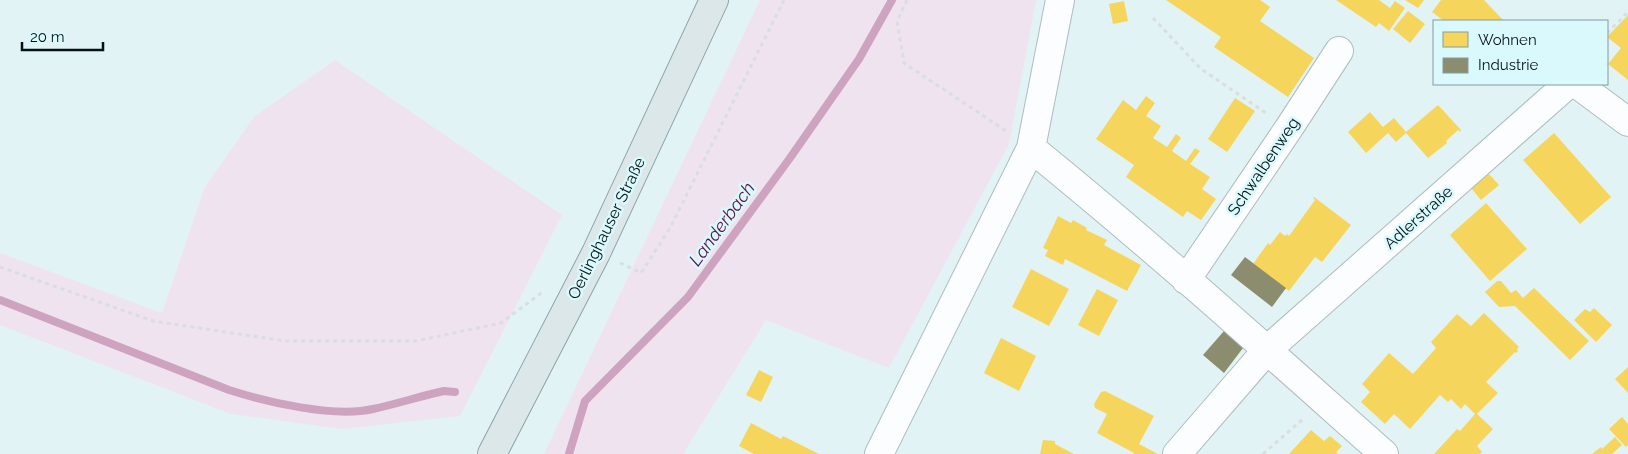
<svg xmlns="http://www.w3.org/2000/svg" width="1628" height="454" font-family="Raleway,sans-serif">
  <rect width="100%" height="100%" fill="#e2f3f5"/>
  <path fill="#efe3ef" d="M 760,0 L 1036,0 L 1009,144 L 889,368 L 766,320 L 683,454 L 544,454 Z
    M 335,60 L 562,215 L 460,416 L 342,429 L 231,414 L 0,325 L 0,253 L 162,313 L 205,187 L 254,117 Z"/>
  <path fill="#f6d55c" d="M 1166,0 L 1260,0 L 1270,7 L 1260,21 L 1314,58 L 1288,97 L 1214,47 L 1221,37 Z
    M 1336,0 L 1379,0 L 1390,8 L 1395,1 L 1405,8 L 1389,31 L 1379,23 L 1376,27 Z
    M 1405,0 L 1424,0 L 1418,8 Z
    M 1441,0 L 1484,0 L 1504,21 L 1444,21 L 1432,12 Z
    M 1124,1 L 1128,21 L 1113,24 L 1109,4 Z
    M 1408,11 L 1425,24 L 1410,43 L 1393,29 Z
    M 1628,15 L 1628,80 L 1608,64 L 1621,48 L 1607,37 Z
    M 1146,96 L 1155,103 L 1146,116 L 1161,126 L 1153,138 L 1167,147 L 1176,134 L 1181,138 L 1172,151 L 1186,161 L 1195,148 L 1200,151 L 1190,164 L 1210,177 L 1202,189 L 1216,199 L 1201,220 L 1187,211 L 1183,217 L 1126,177 L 1134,165 L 1096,139 L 1123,100 L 1136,110 Z
    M 1235,98 L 1255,111 L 1227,152 L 1208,139 Z
    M 1438,105 L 1461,130 L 1460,132 L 1458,130 L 1446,141 L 1447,143 L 1428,158 L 1406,133 L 1396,142 L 1388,133 L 1366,153 L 1348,132 L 1370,112 L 1383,127 L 1394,118 L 1406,132 Z
    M 1554,133 L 1611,197 L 1580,224 L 1523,160 Z
    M 1489,174 L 1499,185 L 1481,200 L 1471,188 Z
    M 1314,197 L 1351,225 L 1322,262 L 1315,257 L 1289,291 L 1253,264 L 1268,243 L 1270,245 L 1280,232 L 1285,236 L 1287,234 L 1289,236 L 1315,200 L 1313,198 Z
    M 1486,203 L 1527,249 L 1490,281 L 1450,235 Z
    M 1058,216 L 1071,223 L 1073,220 L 1087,228 L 1086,230 L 1107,240 L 1104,245 L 1141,265 L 1127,291 L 1065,259 L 1063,265 L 1045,256 L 1048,250 L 1043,248 Z
    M 1031,269 L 1069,289 L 1049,326 L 1012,307 Z
    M 1497,281 L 1501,281 L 1511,293 L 1516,290 L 1523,298 L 1534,288 L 1589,341 L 1570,360 L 1515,306 L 1499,307 L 1485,292 Z
    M 1097,289 L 1118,300 L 1099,336 L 1078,325 Z
    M 1594,308 L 1612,325 L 1596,342 L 1574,320 L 1585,309 L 1590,312 Z
    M 1484,313 L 1519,347 L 1517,349 L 1518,351 L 1516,353 L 1515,352 L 1486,382 L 1498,393 L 1477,414 L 1493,429 L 1477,446 L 1482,452 L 1480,454 L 1434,454 L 1457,429 L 1460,431 L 1475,414 L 1465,404 L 1461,409 L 1451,399 L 1448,402 L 1440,395 L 1410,429 L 1394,414 L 1385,424 L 1361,402 L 1370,392 L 1362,384 L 1389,353 L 1413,374 L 1436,348 L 1431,342 L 1457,314 L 1471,326 Z
    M 1001,338 L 1036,356 L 1019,391 L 984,373 Z
    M 1628,367 L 1628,393 L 1615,379 Z
    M 759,370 L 773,377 L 761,402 L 746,395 Z
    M 1105,391 L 1154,416 L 1139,444 L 1158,454 L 1133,454 L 1134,453 L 1097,433 L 1107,414 L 1095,408 L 1094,404 L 1101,392 Z
    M 1622,417 L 1628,424 L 1628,445 L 1626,447 L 1609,429 Z
    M 751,423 L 781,439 L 783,436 L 819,454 L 754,454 L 739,446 Z
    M 1311,430 L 1324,441 L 1330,436 L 1342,446 L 1336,452 L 1338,454 L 1289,454 Z
    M 1615,437 L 1622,445 L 1612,454 L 1592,454 L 1601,447 L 1602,449 Z
    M 1043,440 L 1055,441 L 1055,444 L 1074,454 L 1040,454 Z"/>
  <path fill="#8c8c6e" d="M 1245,257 L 1286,288 L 1272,307 L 1231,275 Z
    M 1224,331 L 1243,348 L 1224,373 L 1203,355 Z"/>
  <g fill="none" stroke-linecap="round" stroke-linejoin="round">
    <path stroke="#cda3c0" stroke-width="8" d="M 0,300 L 229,390 C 267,402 334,418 373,409 C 397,404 420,396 444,391 L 455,392
      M 569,454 L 585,401 L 688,297 L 790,158 L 859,59 L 892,0"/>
    <g stroke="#aebdbf" stroke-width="30">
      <path id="minor" d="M 1577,84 L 1628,122
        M 1031,148 C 1152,246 1268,351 1384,454
        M 1186,280 L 1289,128 L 1339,51
        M 879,454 L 1031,148 L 1060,0
        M 1177,454 L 1267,350 L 1568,84"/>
    </g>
    <g stroke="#8da4a7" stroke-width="30">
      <path id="major" d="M 492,454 L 596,253 L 714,0"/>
    </g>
    <path stroke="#d9dedf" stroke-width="3" stroke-dasharray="4 4" stroke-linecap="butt" d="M 907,0 L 897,21 L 904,63 L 1006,131
      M 1153,18 L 1201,69 L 1266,113
      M 1607,33 L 1628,12
      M 620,263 L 641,273 L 670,228 L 784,0
      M 0,267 L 153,321 L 285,341 L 416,341 L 501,323 L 544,291
      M 1263,454 L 1303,419"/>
    <use href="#minor" stroke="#fbfdfe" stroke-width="28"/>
    <use href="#major" stroke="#dce7e9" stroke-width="28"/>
  </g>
  <g text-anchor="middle" stroke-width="5" stroke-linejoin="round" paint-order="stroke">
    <g font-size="16" fill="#041113" stroke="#daf9fd">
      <text transform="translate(1263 166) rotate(-56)" y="6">Schwalbenweg</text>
      <text transform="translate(1418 217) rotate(-42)" y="6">Adlerstraße</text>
      <text transform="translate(606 228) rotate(-64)" y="6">Oerlinghauser Straße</text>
    </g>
    <g font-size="18" font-style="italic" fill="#5f0e47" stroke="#daf9fd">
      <text transform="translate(722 224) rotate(-54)" y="6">Landerbach</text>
    </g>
  </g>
  <rect x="1433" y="20" width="175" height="65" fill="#daf9fd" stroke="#849c9f"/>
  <rect x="1443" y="32" width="25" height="15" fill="#f6d55c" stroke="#849c9f"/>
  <text x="1478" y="45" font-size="15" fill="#041113">Wohnen</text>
  <rect x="1443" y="58" width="25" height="15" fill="#8c8c6e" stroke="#849c9f"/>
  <text x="1478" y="70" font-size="15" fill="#041113">Industrie</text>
  <path d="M22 42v8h81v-8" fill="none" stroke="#041113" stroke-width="2.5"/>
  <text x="30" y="42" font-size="15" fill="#041113" stroke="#daf9fd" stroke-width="4" paint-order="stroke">20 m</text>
</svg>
